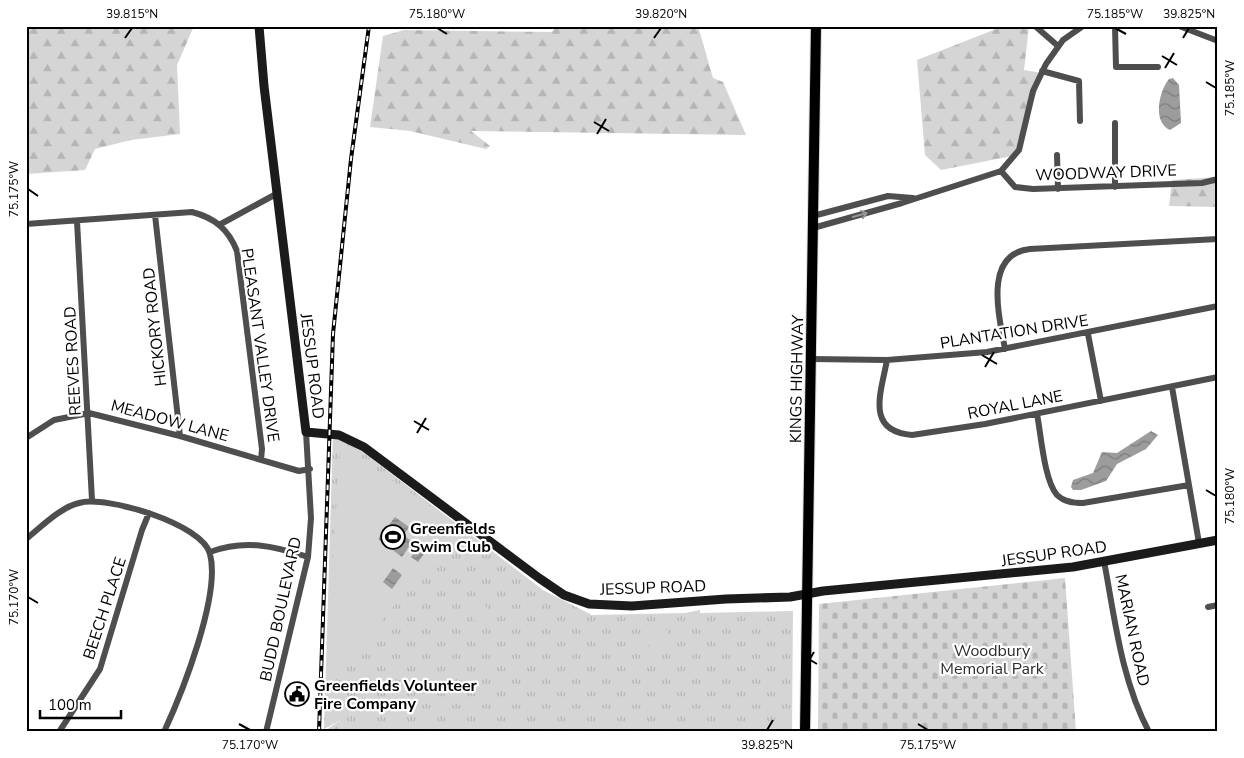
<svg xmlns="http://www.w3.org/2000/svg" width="1244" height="758" font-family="'Nunito Sans',sans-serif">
  <defs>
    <pattern id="grass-tufts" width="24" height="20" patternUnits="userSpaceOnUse" patternTransform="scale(1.25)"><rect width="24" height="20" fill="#d5d5d5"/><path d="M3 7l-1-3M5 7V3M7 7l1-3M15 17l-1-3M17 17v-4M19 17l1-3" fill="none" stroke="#b5b5b5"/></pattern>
    <pattern id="forest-firs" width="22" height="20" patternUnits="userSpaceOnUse" patternTransform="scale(1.25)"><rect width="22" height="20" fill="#d5d5d5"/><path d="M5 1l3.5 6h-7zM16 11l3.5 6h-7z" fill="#b5b5b5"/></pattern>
    <pattern id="cemetery-stones" width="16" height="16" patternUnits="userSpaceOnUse" patternTransform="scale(1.25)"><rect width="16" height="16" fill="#d5d5d5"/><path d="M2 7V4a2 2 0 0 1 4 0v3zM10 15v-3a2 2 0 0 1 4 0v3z" fill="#b5b5b5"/></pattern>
    <pattern id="water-waves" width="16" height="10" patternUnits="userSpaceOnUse" patternTransform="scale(1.25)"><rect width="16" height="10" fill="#9c9c9c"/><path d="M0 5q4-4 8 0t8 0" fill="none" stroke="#7d7d7d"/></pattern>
  </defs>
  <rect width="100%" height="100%" fill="#fff"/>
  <path fill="url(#grass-tufts)" d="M 333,435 L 363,452 L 543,590 L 592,615 L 685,613 L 700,610 L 700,613 L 793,611 L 792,732 L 345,732 L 339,721 L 324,729 Z"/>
  <path fill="url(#forest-firs)" d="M 26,26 L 194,26 L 177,65 L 180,134 L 131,140 L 95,149 L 85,170 L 26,174 Z
    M 558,26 L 698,26 L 713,78 L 723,82 L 746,135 L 471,131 L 490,146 L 486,149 L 410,131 L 370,127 L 383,36 L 404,30 L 551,32 Z
    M 997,26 L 1029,26 L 1024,70 L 1042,73 L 1017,155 L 941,170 L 925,155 L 917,60 L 996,29 Z
    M 1218,177 L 1218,207 L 1169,206 L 1172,180 Z
    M 339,721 L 345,732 L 323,732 Z"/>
  <path fill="url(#cemetery-stones)" d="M 1065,578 L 1076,732 L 818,732 L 819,604 Z"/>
  <path fill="#d5d5d5" d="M 340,445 L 458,525 L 325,692 L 328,646 L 326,644 L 328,640 Z
    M 475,601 L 484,605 L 490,610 L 490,618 L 484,623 L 475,621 L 468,613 L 468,605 Z
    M644 636a12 12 0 1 1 24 0a12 12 0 1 1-24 0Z"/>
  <path fill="url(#water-waves)" d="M 1173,78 L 1179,85 L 1181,123 L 1170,130 C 1152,122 1159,91 1169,79 Z
    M 1151,431 L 1158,435 L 1146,449 L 1117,464 L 1106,481 L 1081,490 L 1073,490 L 1071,487 L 1073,480 L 1093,473 L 1102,452 L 1117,453 Z
    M 395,517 L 409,527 L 404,535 L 412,542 L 402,557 L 378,539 Z
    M 420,545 L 427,550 L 418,562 L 411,557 Z
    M 393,568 L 402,575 L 392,589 L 383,582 Z"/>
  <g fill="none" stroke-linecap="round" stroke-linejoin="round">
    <g stroke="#dbdbdb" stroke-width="12">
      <path id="primary" d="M 805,732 L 816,26"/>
    </g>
    <path stroke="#4e4e4e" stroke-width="6" d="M 1035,26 L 1058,46
      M 1115,26 L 1116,67 L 1158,67
      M 1179,26 L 1218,41
      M 1042,71 L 1079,81 L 1080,121
      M 1115,123 L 1115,187
      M 1057,155 L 1058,189
      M 1001,171 L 1015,187 L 1033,189 L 1202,183 L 1218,179
      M 155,215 L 180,436
      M 813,216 L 888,196 L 913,198
      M 77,221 L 92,500
      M 26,224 L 192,212 C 215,218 228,229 237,251 L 262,449 L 261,460
      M 219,225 L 278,193
      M 813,228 L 902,203 L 1001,171 L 1019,150 L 1033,91 L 1046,64 L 1063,40 L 1083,26
      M 1088,334 L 1101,401
      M 1005,349 C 999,316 983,254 1030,249 L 1218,239
      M 811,359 L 887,360 L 987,352 L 1218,306
      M 887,360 C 881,393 865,431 912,435 L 985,424 L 1218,377
      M 1172,387 L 1199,543
      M 1037,414 C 1041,434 1044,480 1057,495 C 1064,502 1073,503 1083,503 L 1189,485
      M 26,438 L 54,420 L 89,413 L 180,436 L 299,471 L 310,469
      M 26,539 C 41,527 61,507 79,503 C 106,495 203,524 210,554 C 221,595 182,693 164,732
      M 210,552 C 245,539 274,546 308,557
      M 1104,561 C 1115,619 1121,679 1149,732
      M 1208,607 L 1218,605
      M 59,732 L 100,669 L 142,530 L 149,513
      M 266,732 L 308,557 L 311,518 L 306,432"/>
    <path stroke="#1b1b1b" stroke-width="9" d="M 259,26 L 264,86 L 306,432 L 339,435 L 364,447 L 539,578 L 564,595 L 589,604 L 632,606 L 726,599 L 790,597 L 823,591 L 1073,567 L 1218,540"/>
    <use href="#primary" stroke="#000" stroke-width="10"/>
    <g stroke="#000" stroke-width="4">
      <path id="rail" d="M 319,732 L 333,334 L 351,159 L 369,26"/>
    </g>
    <use href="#rail" stroke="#fff" stroke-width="2" stroke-dasharray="5.5" stroke-linecap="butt"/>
  </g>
  <defs><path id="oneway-shaft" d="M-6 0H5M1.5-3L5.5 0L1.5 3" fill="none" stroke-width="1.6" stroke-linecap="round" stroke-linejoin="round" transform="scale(1.25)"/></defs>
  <use stroke="#959595" href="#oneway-shaft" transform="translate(860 215) rotate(-16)"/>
  <path fill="none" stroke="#000" stroke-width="2" d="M 437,28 L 447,34M 1115,28 L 1126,34M 125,38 L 132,28M 654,38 L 661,28M 1183,38 L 1189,28M 1162,56 L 1177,65M 1165,68 L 1174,53M 1206,82 L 1216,88M 594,122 L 609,131M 597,134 L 606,119M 28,189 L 38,196M 982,355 L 997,364M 985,367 L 994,352M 414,421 L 429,430M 417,433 L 426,418M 1206,490 L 1216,496M 28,597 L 38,603M 802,655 L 817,664M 805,667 L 814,652M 239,724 L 250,730M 918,724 L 928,730M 767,730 L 773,720"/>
  <defs>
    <g id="stadium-ring" transform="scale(1.25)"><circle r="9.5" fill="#fff" stroke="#000" stroke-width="1.5"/><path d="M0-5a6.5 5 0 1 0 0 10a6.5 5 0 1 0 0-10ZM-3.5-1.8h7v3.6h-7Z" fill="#000"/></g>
    <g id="civic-ring" transform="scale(1.25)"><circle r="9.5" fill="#fff" stroke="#000" stroke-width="1.5"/><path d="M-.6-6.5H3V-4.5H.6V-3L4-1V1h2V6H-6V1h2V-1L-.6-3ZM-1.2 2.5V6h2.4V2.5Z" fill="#000"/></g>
  </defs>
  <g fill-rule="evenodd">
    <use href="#stadium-ring" x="393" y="537"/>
    <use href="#civic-ring" x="297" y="694"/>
  </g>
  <g text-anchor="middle" stroke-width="4.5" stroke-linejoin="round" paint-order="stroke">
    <g font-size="16" fill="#000" stroke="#fff">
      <text transform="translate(1106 172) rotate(-2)" y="6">WOODWAY DRIVE</text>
      <text transform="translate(154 327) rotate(-96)" y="6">HICKORY ROAD</text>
      <text transform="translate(1014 331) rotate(-9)" y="6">PLANTATION DRIVE</text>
      <text transform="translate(261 345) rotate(82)" y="6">PLEASANT VALLEY DRIVE</text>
      <text transform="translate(72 361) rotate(-93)" y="6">REEVES ROAD</text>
      <text transform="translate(313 366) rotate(83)" y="6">JESSUP ROAD</text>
      <text transform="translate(796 379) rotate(-89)" y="6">KINGS HIGHWAY</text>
      <text transform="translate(1015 404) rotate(-11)" y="6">ROYAL LANE</text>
      <text transform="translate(170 420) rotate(15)" y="6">MEADOW LANE</text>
      <text transform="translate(1054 553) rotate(-8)" y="6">JESSUP ROAD</text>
      <text transform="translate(653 587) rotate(-2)" y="6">JESSUP ROAD</text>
      <text transform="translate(104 608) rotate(-72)" y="6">BEECH PLACE</text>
      <text transform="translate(280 609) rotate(-78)" y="6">BUDD BOULEVARD</text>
      <text transform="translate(1133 630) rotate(78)" y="6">MARIAN ROAD</text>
    </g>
    <g font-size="16" font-weight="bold" fill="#000" stroke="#fff" text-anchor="start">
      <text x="410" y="534">Greenfields<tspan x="410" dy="18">Swim Club</tspan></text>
      <text x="314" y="691">Greenfields Volunteer<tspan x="314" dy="18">Fire Company</tspan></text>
    </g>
    <g font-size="16" fill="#2c2c2c" stroke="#fff">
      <text x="992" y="656">Woodbury<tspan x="992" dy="18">Memorial Park</tspan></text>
    </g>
  </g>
  <rect width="1244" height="758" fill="none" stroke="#ffffff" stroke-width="55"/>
  <path d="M40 710v8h81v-8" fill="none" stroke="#000000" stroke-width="2.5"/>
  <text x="48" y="710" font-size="15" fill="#000000" stroke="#ffffff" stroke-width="4" paint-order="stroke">100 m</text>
  <rect x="28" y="28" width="1188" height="702" fill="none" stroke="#000" stroke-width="2"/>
  <g font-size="12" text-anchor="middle" fill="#000">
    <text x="132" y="18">39.815°N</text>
    <text x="437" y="18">75.180°W</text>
    <text x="661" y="18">39.820°N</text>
    <text x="1115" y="18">75.185°W</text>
    <text x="1189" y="18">39.825°N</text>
    <text transform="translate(1230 88) rotate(-90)" y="4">75.185°W</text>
    <text transform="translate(14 189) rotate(-90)" y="4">75.175°W</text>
    <text transform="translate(1230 496) rotate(-90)" y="4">75.180°W</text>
    <text transform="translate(14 597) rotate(-90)" y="4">75.170°W</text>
    <text x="250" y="749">75.170°W</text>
    <text x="767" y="749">39.825°N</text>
    <text x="928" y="749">75.175°W</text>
  </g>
</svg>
